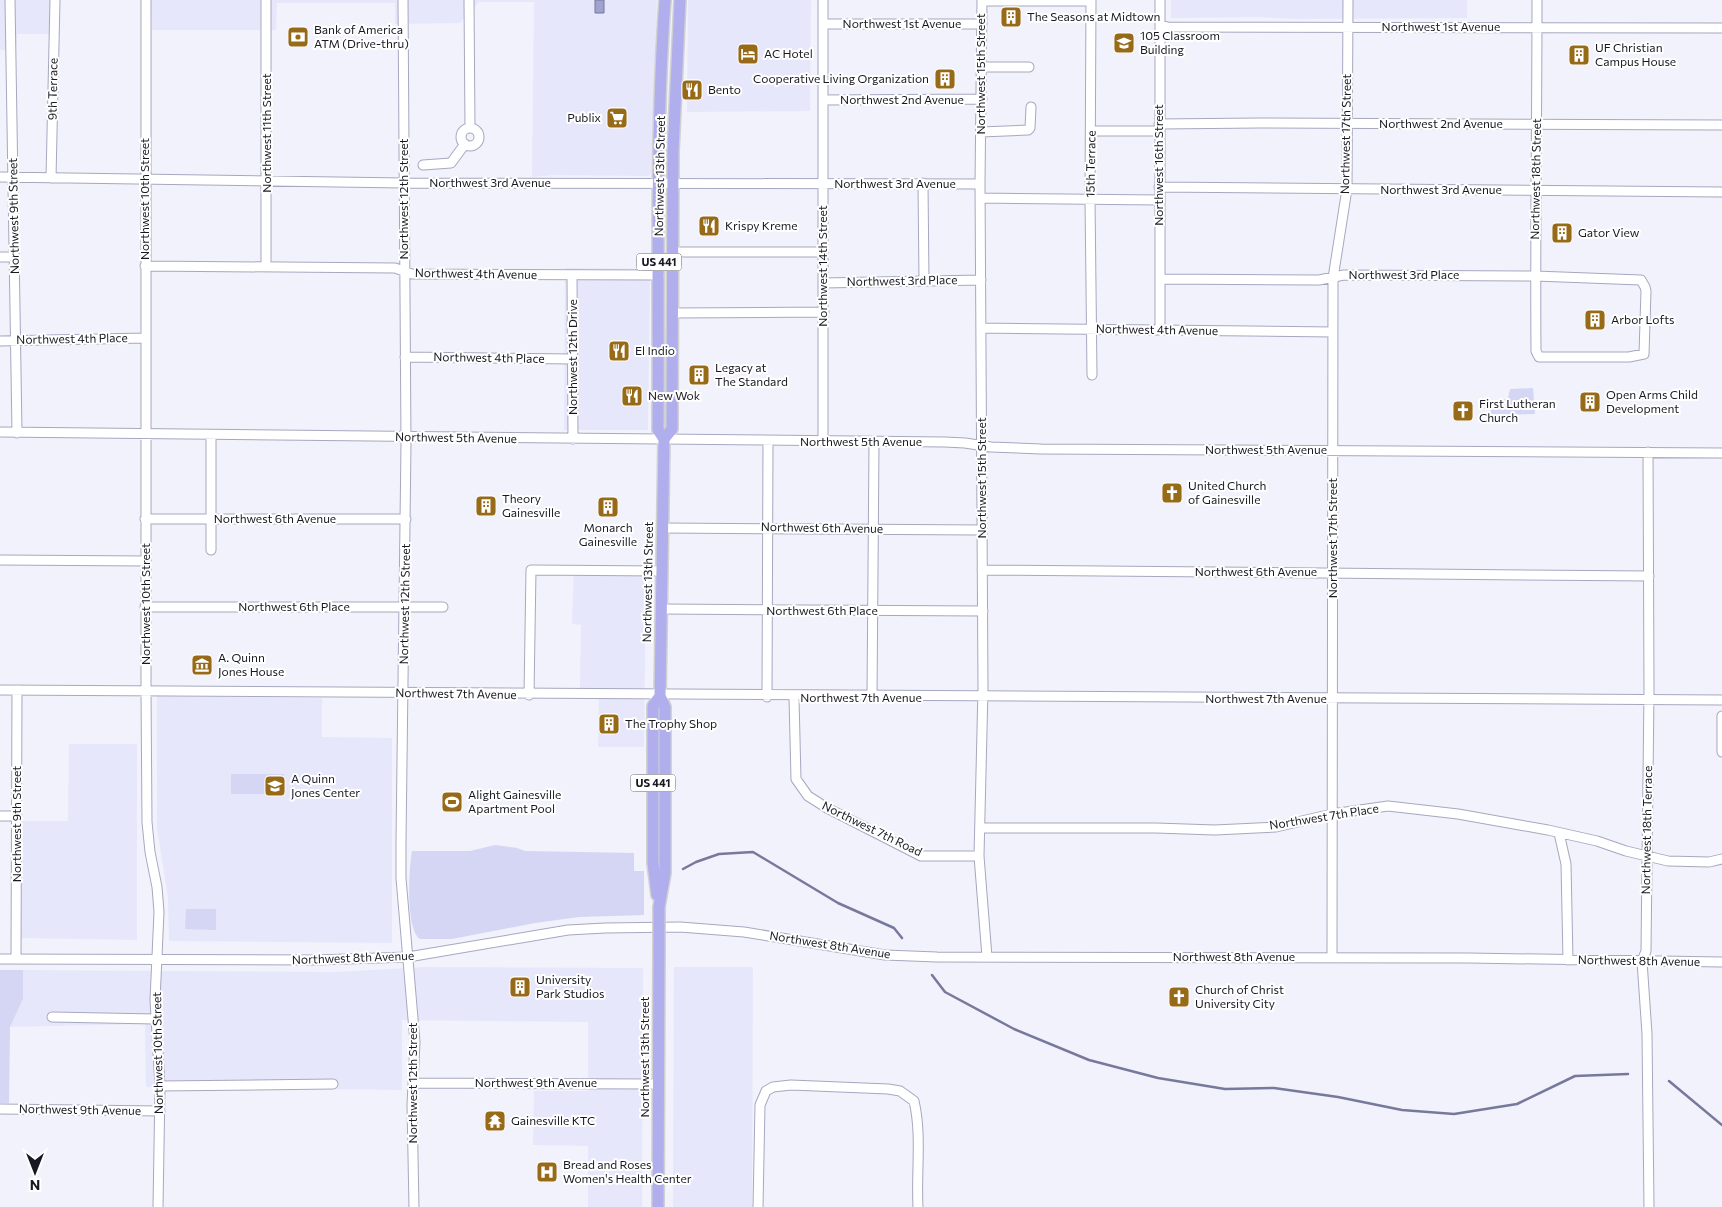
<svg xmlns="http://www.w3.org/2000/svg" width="1722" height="1207" font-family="Commissioner,sans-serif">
  <rect width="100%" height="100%" fill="#f1f2fb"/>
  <path fill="#e6e7fa" d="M 0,0 L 51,0 L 51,34 L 17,34 L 16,50 L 0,50 Z
    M 151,0 L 657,0 L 651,172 L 649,176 L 553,175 L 532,177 L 534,2 L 479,2 L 460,23 L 395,24 L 395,3 L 277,3 L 276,30 L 152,30 Z
    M 688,0 L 811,0 L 810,111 L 687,112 Z
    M 1171,0 L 1467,0 L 1467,18 L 1298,19 L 1257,17 L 1171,18 Z
    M 565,268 L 650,269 L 648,430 L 564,430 Z
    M 574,567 L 646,567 L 644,747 L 598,747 L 599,689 L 580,689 L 581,625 L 572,624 Z
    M 157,696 L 322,698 L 322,737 L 392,738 L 392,943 L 169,941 L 168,898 L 157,828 Z
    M 69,744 L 137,744 L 137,940 L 19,938 L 20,821 L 68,821 Z
    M 425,967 L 643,968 L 642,1207 L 588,1207 L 588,1146 L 533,1145 L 534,1091 L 588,1091 L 588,1022 L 402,1020 L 402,1090 L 146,1087 L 145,1024 L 10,1027 L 23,999 L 23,970 L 337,972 Z
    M 674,967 L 753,967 L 752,1207 L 673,1207 Z"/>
  <path fill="#d4d6f3" d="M 1533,388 L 1535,414 L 1503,415 L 1490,414 L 1492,404 L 1508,398 L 1510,389 Z
    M 231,774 L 284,774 L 284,794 L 231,794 Z
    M 495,845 L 517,848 L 525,851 L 634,853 L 634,871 L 644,871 L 644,915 L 579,917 L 535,923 L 452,939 L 420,939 C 405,928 409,868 412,851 L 470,851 Z
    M 186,909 L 216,909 L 216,930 L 185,929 Z
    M 0,970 L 23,970 L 23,999 L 10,1027 L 9,1103 L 0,1103 Z"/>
  <path fill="#a0a2d0" stroke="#77799c" d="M 595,0 L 604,0 L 604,13 L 595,13 Z"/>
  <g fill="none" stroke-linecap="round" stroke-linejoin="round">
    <path stroke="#77799c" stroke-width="2.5" d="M 683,869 L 696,862 L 719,854 L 753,852 L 838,903 L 894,928 L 902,938
      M 932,975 L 945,992 L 1014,1029 L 1089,1060 L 1158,1078 L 1225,1089 L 1274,1088 L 1338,1097 L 1402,1110 L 1454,1114 L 1517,1104 L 1575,1076 L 1628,1074
      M 1669,1081 L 1722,1125"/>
    <g stroke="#a6a8bf" stroke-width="11">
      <path id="minor" d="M 10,0 L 17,433
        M 146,0 L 146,691 L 147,822 L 150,852 L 157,887 L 159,912 L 155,1000 L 160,1086 L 158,1207
        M 403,0 L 406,443 L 401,841 L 401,878 L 415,1042 L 412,1105 L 414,1207
        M 469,0 L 470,128
        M 823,0 L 823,441
        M 982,0 L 980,184 L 983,689 L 979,856 L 987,957
        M 1091,0 L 1090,198 L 1092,375
        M 982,1 L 1091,1
        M 823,24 L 982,24
        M 1160,25 L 1168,27 L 1722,28
        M 982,67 L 1029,67
        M 823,100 L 982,99
        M 1159,124 L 1259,123 L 1722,125
        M461 137a9 9 0 1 1 18 0a9 9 0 1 1-18 0Z
        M 1091,131 L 1159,131
        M 981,132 L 1028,130 L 1030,128 L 1031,107
        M 423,165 L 451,163 L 465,144
        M 0,177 L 404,183 L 980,184
        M 51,178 L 55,0
        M 923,183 L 924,281
        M 1159,187 L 1722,192
        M 981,198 L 1159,200
        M 672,252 L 823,252
        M 0,257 L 14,257
        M 145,266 L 395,268 L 412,274 L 659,275
        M 266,267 L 266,0
        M 572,275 L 573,439
        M 1160,279 L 1319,280 L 1344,275 L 1535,276 L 1641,280 L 1645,287 L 1646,291 L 1644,354 L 1629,357 L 1539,357 L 1536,351 C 1535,234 1537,117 1537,0
        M 823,283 L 981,280
        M 672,313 L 824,312
        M 982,328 L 1333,332
        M 1160,330 L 1160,0
        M 0,341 L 145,338
        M 405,357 L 573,359
        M 0,432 L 945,442 L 965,443 L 991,447 L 1041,449 L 1722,453
        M 211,436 L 211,550
        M 1648,452 L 1649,691 L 1646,951 L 1642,961 L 1647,1034 L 1649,1207
        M 145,519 L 406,519
        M 662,528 L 982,530
        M 0,560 L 146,561
        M 982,570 L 1649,576
        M 145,607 L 443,607
        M 661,609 L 983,611
        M 0,690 C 574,697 1148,700 1722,700
        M 529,695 L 531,570 L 662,571
        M 767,697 L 768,441
        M 794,698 L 796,779 L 808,796 L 827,808 L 921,856 L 979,856
        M 872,698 L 874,443
        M 1722,716 L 1722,752
        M 0,816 L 17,816
        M 980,828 L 1156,828 L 1215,830 L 1276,827 L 1332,814 L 1388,806 L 1458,814 L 1548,830 L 1597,841 L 1626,851 L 1668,861 L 1709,862 L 1722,859
        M 1559,833 L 1566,864 L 1568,960
        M 1332,958 L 1333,278 L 1347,189 L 1348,0
        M 0,959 L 316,960 L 408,957 L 568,930 L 605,928 L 680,927 L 744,932 L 885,955 L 937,957 L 1469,958 L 1722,962
        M 16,959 L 17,690
        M 52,1017 L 155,1019
        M 414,1083 L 658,1084
        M 160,1086 L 333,1084
        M 0,1109 L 160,1111
        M 758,1207 L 760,1105 L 766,1091 L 773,1087 L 791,1085 L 888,1089 L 900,1091 L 914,1101 C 922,1135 916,1172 918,1207"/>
    </g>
    <g stroke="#d1d1d3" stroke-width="14">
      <path id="major" d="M 664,439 L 672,429 L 673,152 L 680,0
        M 657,895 L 653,863 L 653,706 L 660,696
        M 659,907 L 665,873 L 665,707 L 660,696 L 664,439 L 658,430 C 659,287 655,143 665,0
        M 658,1207 L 659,948"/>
    </g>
    <use href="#minor" stroke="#fff" stroke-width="9"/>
    <use href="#major" stroke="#b0aeed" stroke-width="11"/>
    <g stroke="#d1d1d3" stroke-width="14" stroke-linecap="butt">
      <path id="major-bridge" d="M 659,907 L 659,948"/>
    </g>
    <use href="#major-bridge" stroke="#b0aeed" stroke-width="11"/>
  </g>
  <defs>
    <g id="building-square" transform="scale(1.125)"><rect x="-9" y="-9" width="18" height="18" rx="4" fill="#976a18" stroke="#fff"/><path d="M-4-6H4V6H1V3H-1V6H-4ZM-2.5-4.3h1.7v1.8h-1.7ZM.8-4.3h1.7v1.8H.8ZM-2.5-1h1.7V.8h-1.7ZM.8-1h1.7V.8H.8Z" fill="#fff"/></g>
    <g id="bank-square" transform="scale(1.125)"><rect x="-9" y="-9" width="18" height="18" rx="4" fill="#976a18" stroke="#fff"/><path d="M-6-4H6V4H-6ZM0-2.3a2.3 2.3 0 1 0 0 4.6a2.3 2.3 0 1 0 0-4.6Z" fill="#fff"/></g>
    <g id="university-square" transform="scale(1.125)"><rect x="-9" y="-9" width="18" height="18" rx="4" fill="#976a18" stroke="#fff"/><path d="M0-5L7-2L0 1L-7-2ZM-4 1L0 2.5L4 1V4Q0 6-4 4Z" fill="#fff"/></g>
    <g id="hotel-square" transform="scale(1.125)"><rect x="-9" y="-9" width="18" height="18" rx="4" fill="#976a18" stroke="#fff"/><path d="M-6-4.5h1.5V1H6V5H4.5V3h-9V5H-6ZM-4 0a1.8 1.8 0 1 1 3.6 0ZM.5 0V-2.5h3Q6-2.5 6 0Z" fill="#fff"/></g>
    <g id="restaurant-square" transform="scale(1.125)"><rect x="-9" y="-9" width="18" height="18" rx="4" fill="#976a18" stroke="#fff"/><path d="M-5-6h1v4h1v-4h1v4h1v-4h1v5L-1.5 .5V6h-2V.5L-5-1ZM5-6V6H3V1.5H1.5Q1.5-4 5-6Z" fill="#fff"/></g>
    <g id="supermarket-square" transform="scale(1.125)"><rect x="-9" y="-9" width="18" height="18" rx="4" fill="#976a18" stroke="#fff"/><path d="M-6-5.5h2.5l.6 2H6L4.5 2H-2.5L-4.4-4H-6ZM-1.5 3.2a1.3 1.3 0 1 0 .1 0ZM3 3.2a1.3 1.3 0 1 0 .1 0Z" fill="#fff"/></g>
    <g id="church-square" transform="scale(1.125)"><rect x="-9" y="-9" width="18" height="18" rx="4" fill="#976a18" stroke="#fff"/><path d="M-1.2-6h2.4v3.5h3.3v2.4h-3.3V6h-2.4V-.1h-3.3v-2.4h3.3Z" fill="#fff"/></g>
    <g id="museum-square" transform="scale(1.125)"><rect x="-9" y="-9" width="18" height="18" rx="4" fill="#976a18" stroke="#fff"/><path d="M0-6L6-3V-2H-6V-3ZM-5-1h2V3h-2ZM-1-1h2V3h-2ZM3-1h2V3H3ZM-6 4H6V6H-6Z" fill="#fff"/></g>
    <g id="school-square" transform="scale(1.125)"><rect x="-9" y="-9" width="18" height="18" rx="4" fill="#976a18" stroke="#fff"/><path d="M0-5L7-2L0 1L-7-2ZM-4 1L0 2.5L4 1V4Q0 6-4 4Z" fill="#fff"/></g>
    <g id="stadium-square" transform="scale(1.125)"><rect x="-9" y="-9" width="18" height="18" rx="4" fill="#976a18" stroke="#fff"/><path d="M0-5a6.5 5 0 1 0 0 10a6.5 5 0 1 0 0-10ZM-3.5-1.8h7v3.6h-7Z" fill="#fff"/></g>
    <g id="temple-square" transform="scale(1.125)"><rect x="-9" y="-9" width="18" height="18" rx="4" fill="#976a18" stroke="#fff"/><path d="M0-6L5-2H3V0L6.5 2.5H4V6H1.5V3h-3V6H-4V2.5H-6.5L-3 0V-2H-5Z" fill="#fff"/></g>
    <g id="hospital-square" transform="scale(1.125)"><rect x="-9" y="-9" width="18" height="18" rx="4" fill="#976a18" stroke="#fff"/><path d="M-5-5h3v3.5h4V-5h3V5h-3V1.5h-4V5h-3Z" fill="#fff"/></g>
  </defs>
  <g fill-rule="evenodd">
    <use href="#building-square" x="1011" y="17"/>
    <use href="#bank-square" x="298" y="37"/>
    <use href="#university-square" x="1124" y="43"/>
    <use href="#hotel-square" x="748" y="54"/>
    <use href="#building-square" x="1579" y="55"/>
    <use href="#building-square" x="945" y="79"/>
    <use href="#restaurant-square" x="692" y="90"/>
    <use href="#supermarket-square" x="617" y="118"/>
    <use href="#restaurant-square" x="709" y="226"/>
    <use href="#building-square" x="1562" y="233"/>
    <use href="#building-square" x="1595" y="320"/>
    <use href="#restaurant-square" x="619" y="351"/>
    <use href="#building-square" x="699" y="375"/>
    <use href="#restaurant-square" x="632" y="396"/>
    <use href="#building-square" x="1590" y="402"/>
    <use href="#church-square" x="1463" y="411"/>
    <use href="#church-square" x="1172" y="493"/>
    <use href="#building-square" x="486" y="506"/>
    <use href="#building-square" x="608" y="507"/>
    <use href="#museum-square" x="202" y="665"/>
    <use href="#building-square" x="609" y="724"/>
    <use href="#school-square" x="275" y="786"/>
    <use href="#stadium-square" x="452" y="802"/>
    <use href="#building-square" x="520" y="987"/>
    <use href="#church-square" x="1179" y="997"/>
    <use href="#temple-square" x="495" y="1121"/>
    <use href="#hospital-square" x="547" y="1172"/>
  </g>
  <g text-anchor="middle" stroke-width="4" stroke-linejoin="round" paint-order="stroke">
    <g fill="#fff" stroke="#5d5d64" stroke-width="1">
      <rect x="636.5" y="253.5" width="45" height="17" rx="4"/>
      <rect x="630.5" y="774.5" width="45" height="17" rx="4"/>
    </g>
    <g font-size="11" font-weight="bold" fill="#181821">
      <text x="659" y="266">US 441</text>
      <text x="653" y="787">US 441</text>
    </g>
    <g font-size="12" fill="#181821" stroke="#fff" text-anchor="start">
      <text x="1027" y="21">The Seasons at Midtown</text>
      <text x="314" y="34">Bank of America<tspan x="314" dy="14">ATM (Drive-thru)</tspan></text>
      <text x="1140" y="40">105 Classroom<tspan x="1140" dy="14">Building</tspan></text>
      <text x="1595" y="52">UF Christian<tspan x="1595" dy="14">Campus House</tspan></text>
      <text x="764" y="58">AC Hotel</text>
      <text x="929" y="83" text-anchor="end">Cooperative Living Organization</text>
      <text x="708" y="94">Bento</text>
      <text x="601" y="122" text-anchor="end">Publix</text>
      <text x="725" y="230">Krispy Kreme</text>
      <text x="1578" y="237">Gator View</text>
      <text x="1611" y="324">Arbor Lofts</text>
      <text x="635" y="355">El Indio</text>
      <text x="715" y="372">Legacy at<tspan x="715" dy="14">The Standard</tspan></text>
      <text x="1606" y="399">Open Arms Child<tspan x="1606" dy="14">Development</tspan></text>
      <text x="648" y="400">New Wok</text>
      <text x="1479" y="408">First Lutheran<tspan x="1479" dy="14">Church</tspan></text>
      <text x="1188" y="490">United Church<tspan x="1188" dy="14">of Gainesville</tspan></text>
      <text x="502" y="503">Theory<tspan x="502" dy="14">Gainesville</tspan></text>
      <text x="608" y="532" text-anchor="middle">Monarch<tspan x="608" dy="14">Gainesville</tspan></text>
      <text x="218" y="662">A. Quinn<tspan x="218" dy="14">Jones House</tspan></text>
      <text x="625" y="728">The Trophy Shop</text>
      <text x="291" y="783">A Quinn<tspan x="291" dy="14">Jones Center</tspan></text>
      <text x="468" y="799">Alight Gainesville<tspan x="468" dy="14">Apartment Pool</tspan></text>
      <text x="536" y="984">University<tspan x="536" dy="14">Park Studios</tspan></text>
      <text x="1195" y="994">Church of Christ<tspan x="1195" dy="14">University City</tspan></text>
      <text x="511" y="1125">Gainesville KTC</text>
      <text x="563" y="1169">Bread and Roses<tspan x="563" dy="14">Women's Health Center</tspan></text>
    </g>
    <g font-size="12" fill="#181821" stroke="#fff">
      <text x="902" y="28">Northwest 1st Avenue</text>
      <text x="1441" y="31">Northwest 1st Avenue</text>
      <text transform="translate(981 74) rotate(-90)" y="4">Northwest 15th Street</text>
      <text transform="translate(53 89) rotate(-89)" y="4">9th Terrace</text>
      <text x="902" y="104">Northwest 2nd Avenue</text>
      <text x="1441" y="128">Northwest 2nd Avenue</text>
      <text transform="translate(267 133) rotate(-90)" y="4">Northwest 11th Street</text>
      <text transform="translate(1346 134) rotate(-89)" y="4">Northwest 17th Street</text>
      <text transform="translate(1091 164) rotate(-89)" y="4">15th Terrace</text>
      <text transform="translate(1159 165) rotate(-90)" y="4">Northwest 16th Street</text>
      <text transform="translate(660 176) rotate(-89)" y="4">Northwest 13th Street</text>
      <text transform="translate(1536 179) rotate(-89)" y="4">Northwest 18th Street</text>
      <text x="490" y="187">Northwest 3rd Avenue</text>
      <text x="895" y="188">Northwest 3rd Avenue</text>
      <text x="1441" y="194">Northwest 3rd Avenue</text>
      <text transform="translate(145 199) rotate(-90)" y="4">Northwest 10th Street</text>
      <text transform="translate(404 199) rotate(-90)" y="4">Northwest 12th Street</text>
      <text transform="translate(14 216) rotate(-91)" y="4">Northwest 9th Street</text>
      <text transform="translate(823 266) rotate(-90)" y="4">Northwest 14th Street</text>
      <text transform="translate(476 274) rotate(1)" y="4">Northwest 4th Avenue</text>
      <text x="1404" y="279">Northwest 3rd Place</text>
      <text transform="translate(902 281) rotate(-1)" y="4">Northwest 3rd Place</text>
      <text transform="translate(1157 330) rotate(1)" y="4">Northwest 4th Avenue</text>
      <text transform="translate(72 339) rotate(-1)" y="4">Northwest 4th Place</text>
      <text transform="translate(573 357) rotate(-90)" y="4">Northwest 12th Drive</text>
      <text transform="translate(489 358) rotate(1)" y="4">Northwest 4th Place</text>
      <text transform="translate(456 438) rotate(1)" y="4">Northwest 5th Avenue</text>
      <text x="861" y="446">Northwest 5th Avenue</text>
      <text x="1266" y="454">Northwest 5th Avenue</text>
      <text transform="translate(982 478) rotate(-90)" y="4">Northwest 15th Street</text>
      <text x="275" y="523">Northwest 6th Avenue</text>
      <text transform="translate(822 528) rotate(1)" y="4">Northwest 6th Avenue</text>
      <text transform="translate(1333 538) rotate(-90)" y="4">Northwest 17th Street</text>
      <text x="1256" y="576">Northwest 6th Avenue</text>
      <text transform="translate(648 582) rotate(-89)" y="4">Northwest 13th Street</text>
      <text transform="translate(146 604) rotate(-90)" y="4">Northwest 10th Street</text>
      <text transform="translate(405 604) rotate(-89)" y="4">Northwest 12th Street</text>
      <text x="294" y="611">Northwest 6th Place</text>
      <text x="822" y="615">Northwest 6th Place</text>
      <text transform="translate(456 694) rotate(1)" y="4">Northwest 7th Avenue</text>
      <text x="861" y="702">Northwest 7th Avenue</text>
      <text x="1266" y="703">Northwest 7th Avenue</text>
      <text transform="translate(1324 817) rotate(-9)" y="4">Northwest 7th Place</text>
      <text transform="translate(17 824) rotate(-90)" y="4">Northwest 9th Street</text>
      <text transform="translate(872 829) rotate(26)" y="4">Northwest 7th Road</text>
      <text transform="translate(1647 830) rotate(-89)" y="4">Northwest 18th Terrace</text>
      <text transform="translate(830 945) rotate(9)" y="4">Northwest 8th Avenue</text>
      <text x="1234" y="961">Northwest 8th Avenue</text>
      <text transform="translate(353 958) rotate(-2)" y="4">Northwest 8th Avenue</text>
      <text transform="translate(1639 961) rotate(1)" y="4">Northwest 8th Avenue</text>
      <text transform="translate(158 1053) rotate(-91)" y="4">Northwest 10th Street</text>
      <text transform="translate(645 1057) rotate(-90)" y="4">Northwest 13th Street</text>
      <text transform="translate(413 1083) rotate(-90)" y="4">Northwest 12th Street</text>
      <text x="536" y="1087">Northwest 9th Avenue</text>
      <text transform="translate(80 1110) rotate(1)" y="4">Northwest 9th Avenue</text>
    </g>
  </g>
  <g transform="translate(35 1172) rotate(180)" stroke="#ffffff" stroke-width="4" paint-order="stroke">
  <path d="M0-4L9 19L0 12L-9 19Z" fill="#181821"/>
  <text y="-8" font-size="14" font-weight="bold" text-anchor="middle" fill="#181821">N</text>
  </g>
</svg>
